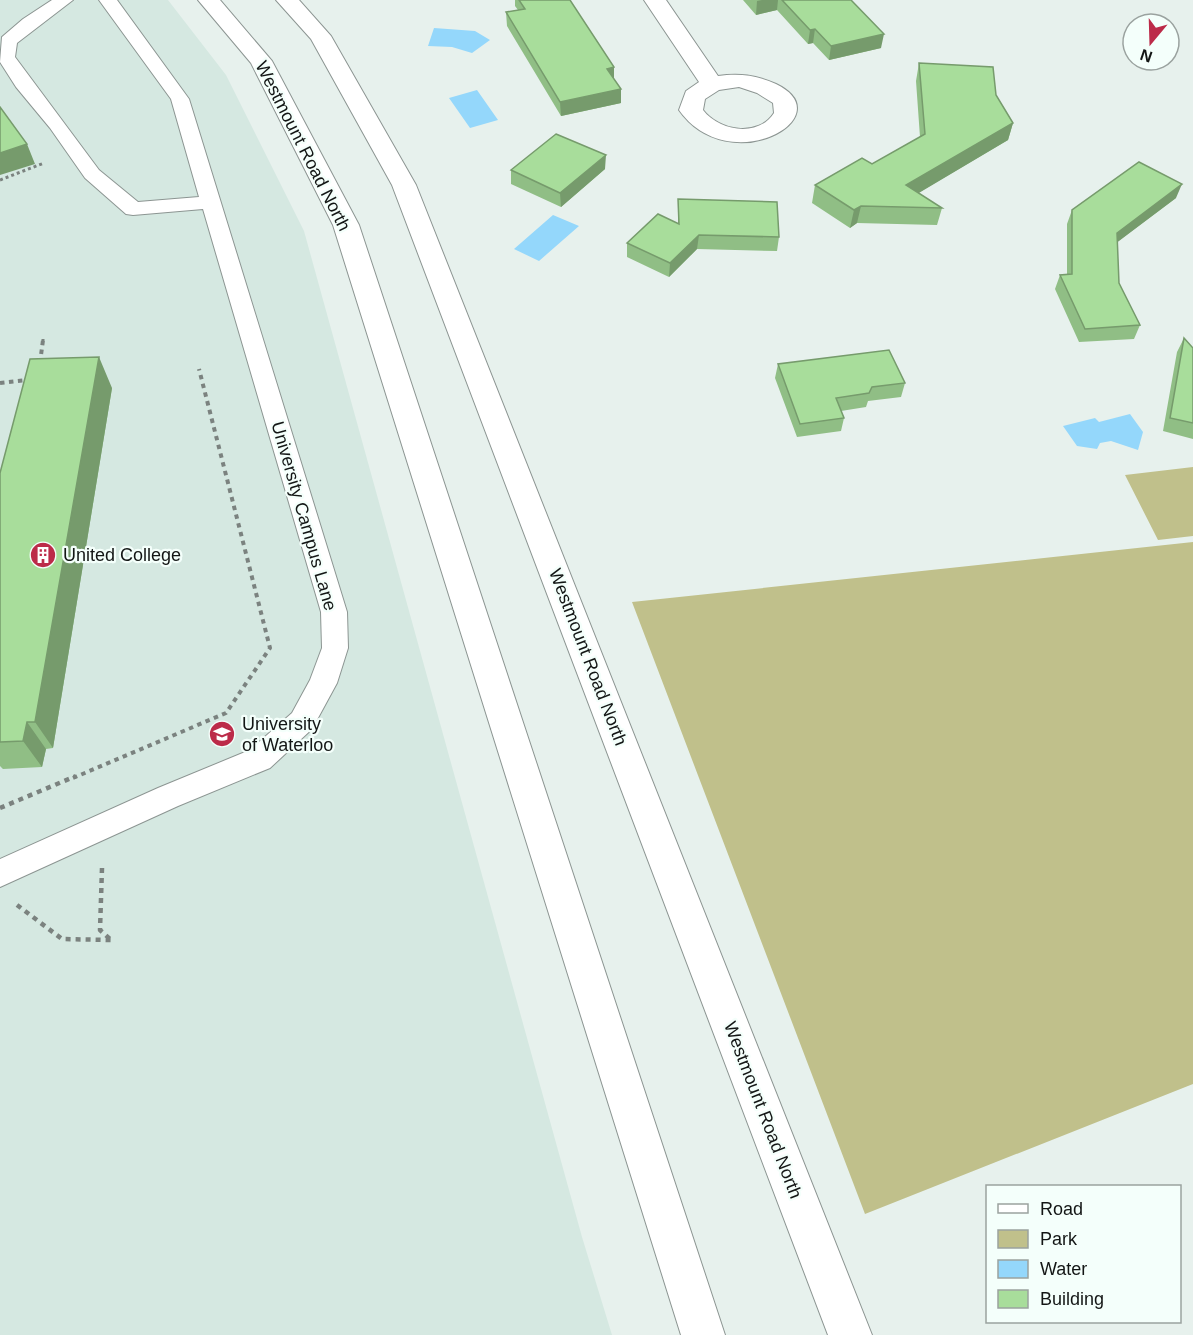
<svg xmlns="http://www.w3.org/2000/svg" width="1193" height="1335" font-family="Arial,sans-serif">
  <rect width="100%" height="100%" fill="#e7f1ed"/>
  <path fill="#d5e8e1" d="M 0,0 L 168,0 L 226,75 L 304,231 L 582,1237 L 612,1335 L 0,1335 Z"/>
  <path fill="#c0c08b" d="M 1193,467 L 1193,536 L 1158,540 L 1125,475 Z
    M 1193,542 L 1193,1084 L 865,1214 L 632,602 Z"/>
  <path fill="#94d7fb" d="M 434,28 L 475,31 L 490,40 L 472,53 L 452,47 L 428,46 Z
    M 477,90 L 498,120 L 470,128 L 449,98 Z
    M 553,215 L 579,226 L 539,261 L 514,249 Z
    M 1130,414 L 1143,432 L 1138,450 L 1111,441 L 1100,443 L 1097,449 L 1077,446 L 1063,426 L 1095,418 L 1099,422 Z"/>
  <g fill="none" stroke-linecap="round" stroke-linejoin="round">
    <g stroke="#8c9592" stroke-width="2">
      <path id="lane" d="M 52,0 L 73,0 L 17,43 L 15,57 L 99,170 L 138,202 L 199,197 L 171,99 L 99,0 L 117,0 L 189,99 L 347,612 L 348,648 L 337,683 L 312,729 L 270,768 L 178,806 L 0,887 L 0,859 L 158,788 L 250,750 L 292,713 L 310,680 L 322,648 L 321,612 L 203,209 L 133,215 L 126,214 L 85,178 L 50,128 L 16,87 L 0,62 L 2,37 L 23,19 Z"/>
    </g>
    <g stroke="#8c9592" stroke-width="2">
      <path id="street" d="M 644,0 L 666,0 L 718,76 C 739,73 756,75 776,84 C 844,117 729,181 679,110 L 686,91 L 699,82 ZM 739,87 L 757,93 L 773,103 L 774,113 C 758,138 719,131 703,110 L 705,99 L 719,90 Z"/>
    </g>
    <g stroke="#8c9592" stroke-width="2">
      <path id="secondary" d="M 198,0 L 220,0 L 272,61 L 359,225 L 725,1335 L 681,1335 L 333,225 L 251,63 Z
        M 276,0 L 299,0 L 331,36 L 416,185 L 872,1335 L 828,1335 L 392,185 L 311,39 Z"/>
    </g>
    <path stroke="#7b827f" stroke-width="3" stroke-dasharray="3 3" stroke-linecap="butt" d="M 0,180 L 44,163
      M 43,341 L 43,339"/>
    <path stroke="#7b827f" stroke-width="4" stroke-dasharray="4.5 4.5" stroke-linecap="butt" d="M 40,363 L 43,340
      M 0,383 L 27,380
      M 73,778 L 226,713 L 270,648 L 199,369"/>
    <path stroke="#7b827f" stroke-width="4.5" stroke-dasharray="5 5" stroke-linecap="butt" d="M 0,808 L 76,776
      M 102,868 L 100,930 L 110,939
      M 17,905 L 62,939 L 111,940"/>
    <use href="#lane" fill="#fff" fill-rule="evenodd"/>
    <use href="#street" fill="#fff" fill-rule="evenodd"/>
    <use href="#secondary" fill="#fff" fill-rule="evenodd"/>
  </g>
  <path fill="#90be85" d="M 515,0 L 570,0 L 614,79 L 621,103 L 561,116 L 507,26 L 506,12 L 518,10 L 515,6 Z
    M 743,0 L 851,0 L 881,48 L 829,60 L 813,43 L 808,44 L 777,10 L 756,15 Z
    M 919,63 L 996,95 L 1013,123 L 1008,140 L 918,193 L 942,208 L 937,225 L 857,223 L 850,228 L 812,203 L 815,185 L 872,164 L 920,137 L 916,81 Z
    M 605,169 L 561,207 L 511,184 L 511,170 Z
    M 1176,198 L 1117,242 L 1119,283 L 1140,325 L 1134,339 L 1079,342 L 1055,289 L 1060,275 L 1067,275 L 1067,224 L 1072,210 Z
    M 678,199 L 779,237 L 777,251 L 697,249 L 669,277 L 627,257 L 627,243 L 678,223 Z
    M 1184,338 L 1193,348 L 1193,439 L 1163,431 L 1177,352 Z
    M 778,364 L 905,383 L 901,397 L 868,401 L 866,407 L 841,411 L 844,418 L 841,431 L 797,437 L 775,378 Z
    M 112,388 L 53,748 L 46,749 L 42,767 L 3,769 L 0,766 L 0,473 Z"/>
  <path fill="#769b6c" d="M 762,0 L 778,0 L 777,10 L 756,15 L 757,1 Z
    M 815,29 L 813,43 L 808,44 L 810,30 Z
    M 884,34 L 881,48 L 829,60 L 831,46 Z
    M 614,67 L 614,81 L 607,69 Z
    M 621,89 L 621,103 L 561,116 L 560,102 Z
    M 1013,123 L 1008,140 L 902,203 L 906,185 Z
    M 27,144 L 35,164 L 0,175 L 0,153 Z
    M 606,155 L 605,169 L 561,207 L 560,193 Z
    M 1182,184 L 1176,198 L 1111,247 L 1117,233 Z
    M 861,206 L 857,223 L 850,228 L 854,210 Z
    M 699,235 L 697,249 L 669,277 L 670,263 Z
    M 99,357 L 112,388 L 53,748 L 35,722 Z
    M 27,722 L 46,749 L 42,767 L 23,741 Z"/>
  <path fill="#a8dd9b" stroke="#769b6c" stroke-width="1.5" d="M 519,0 L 570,0 L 614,67 L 607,69 L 621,89 L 560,102 L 506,12 L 525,9 Z
    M 782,0 L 851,0 L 884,34 L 831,46 L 815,29 L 810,30 Z
    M 919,63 L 993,67 L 996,95 L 1013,123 L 906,185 L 942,208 L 861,206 L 854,210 L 815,185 L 862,158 L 872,164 L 925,134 Z
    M 0,107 L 27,144 L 0,153 Z
    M 556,134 L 606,155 L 560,193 L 511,170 Z
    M 1139,162 L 1182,184 L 1117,233 L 1119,283 L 1140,325 L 1085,329 L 1060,275 L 1072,274 L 1072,210 Z
    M 678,199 L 777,202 L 779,237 L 699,235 L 670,263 L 627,243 L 658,214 L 679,224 Z
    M 1184,338 L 1193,348 L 1193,423 L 1170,418 Z
    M 889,350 L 905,383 L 872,387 L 869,393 L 836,398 L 844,418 L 800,424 L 778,364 Z
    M 99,357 L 35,722 L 27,722 L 23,741 L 0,742 L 0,473 L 30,359 Z"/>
  <defs>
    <g id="building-disc" transform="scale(1.35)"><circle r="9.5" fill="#bc2b49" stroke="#f4fffb"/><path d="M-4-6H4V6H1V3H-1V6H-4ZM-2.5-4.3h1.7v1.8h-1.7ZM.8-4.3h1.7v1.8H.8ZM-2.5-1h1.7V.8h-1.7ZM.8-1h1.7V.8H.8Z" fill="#fff"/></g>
    <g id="university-disc" transform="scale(1.35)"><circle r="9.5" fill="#bc2b49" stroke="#f4fffb"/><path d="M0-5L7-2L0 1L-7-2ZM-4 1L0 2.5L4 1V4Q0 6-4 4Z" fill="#fff"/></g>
  </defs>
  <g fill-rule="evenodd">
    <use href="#building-disc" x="43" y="555"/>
    <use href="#university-disc" x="222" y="734"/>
  </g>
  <g text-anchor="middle" stroke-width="4.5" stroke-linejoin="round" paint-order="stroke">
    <g font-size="18" fill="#131615" stroke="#f4fffb">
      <text transform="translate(303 146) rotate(63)" y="6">Westmount Road North</text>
      <text transform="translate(304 516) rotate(74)" y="6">University Campus Lane</text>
      <text transform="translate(588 657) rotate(69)" y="6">Westmount Road North</text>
      <text transform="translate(763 1110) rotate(69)" y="6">Westmount Road North</text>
    </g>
    <g font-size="18" fill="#131615" stroke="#f4fffb" text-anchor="start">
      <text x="63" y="561">United College</text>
      <text x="242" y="730">University<tspan x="242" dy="21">of Waterloo</tspan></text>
    </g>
  </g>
  <rect x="986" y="1185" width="195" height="138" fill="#f4fffb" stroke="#9aa29f" stroke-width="1.5"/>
  <rect x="998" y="1204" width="30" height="9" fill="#ffffff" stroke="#9aa29f" stroke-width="1.5"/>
  <text x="1040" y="1215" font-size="18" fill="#131615">Road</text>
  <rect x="998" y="1230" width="30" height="18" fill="#c0c08b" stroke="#9aa29f" stroke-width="1.5"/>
  <text x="1040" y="1245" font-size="18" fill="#131615">Park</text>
  <rect x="998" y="1260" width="30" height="18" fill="#94d7fb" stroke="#9aa29f" stroke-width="1.5"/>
  <text x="1040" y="1275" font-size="18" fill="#131615">Water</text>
  <rect x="998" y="1290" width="30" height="18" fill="#a8dd9b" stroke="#9aa29f" stroke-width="1.5"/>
  <text x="1040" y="1305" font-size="18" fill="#131615">Building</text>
  <g transform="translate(1151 42) rotate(199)"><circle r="28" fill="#f4fffb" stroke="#9aa29f" stroke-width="1.5"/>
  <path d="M0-4.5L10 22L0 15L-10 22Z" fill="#bc2b49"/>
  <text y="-9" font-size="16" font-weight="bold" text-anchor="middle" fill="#131615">N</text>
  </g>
</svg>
